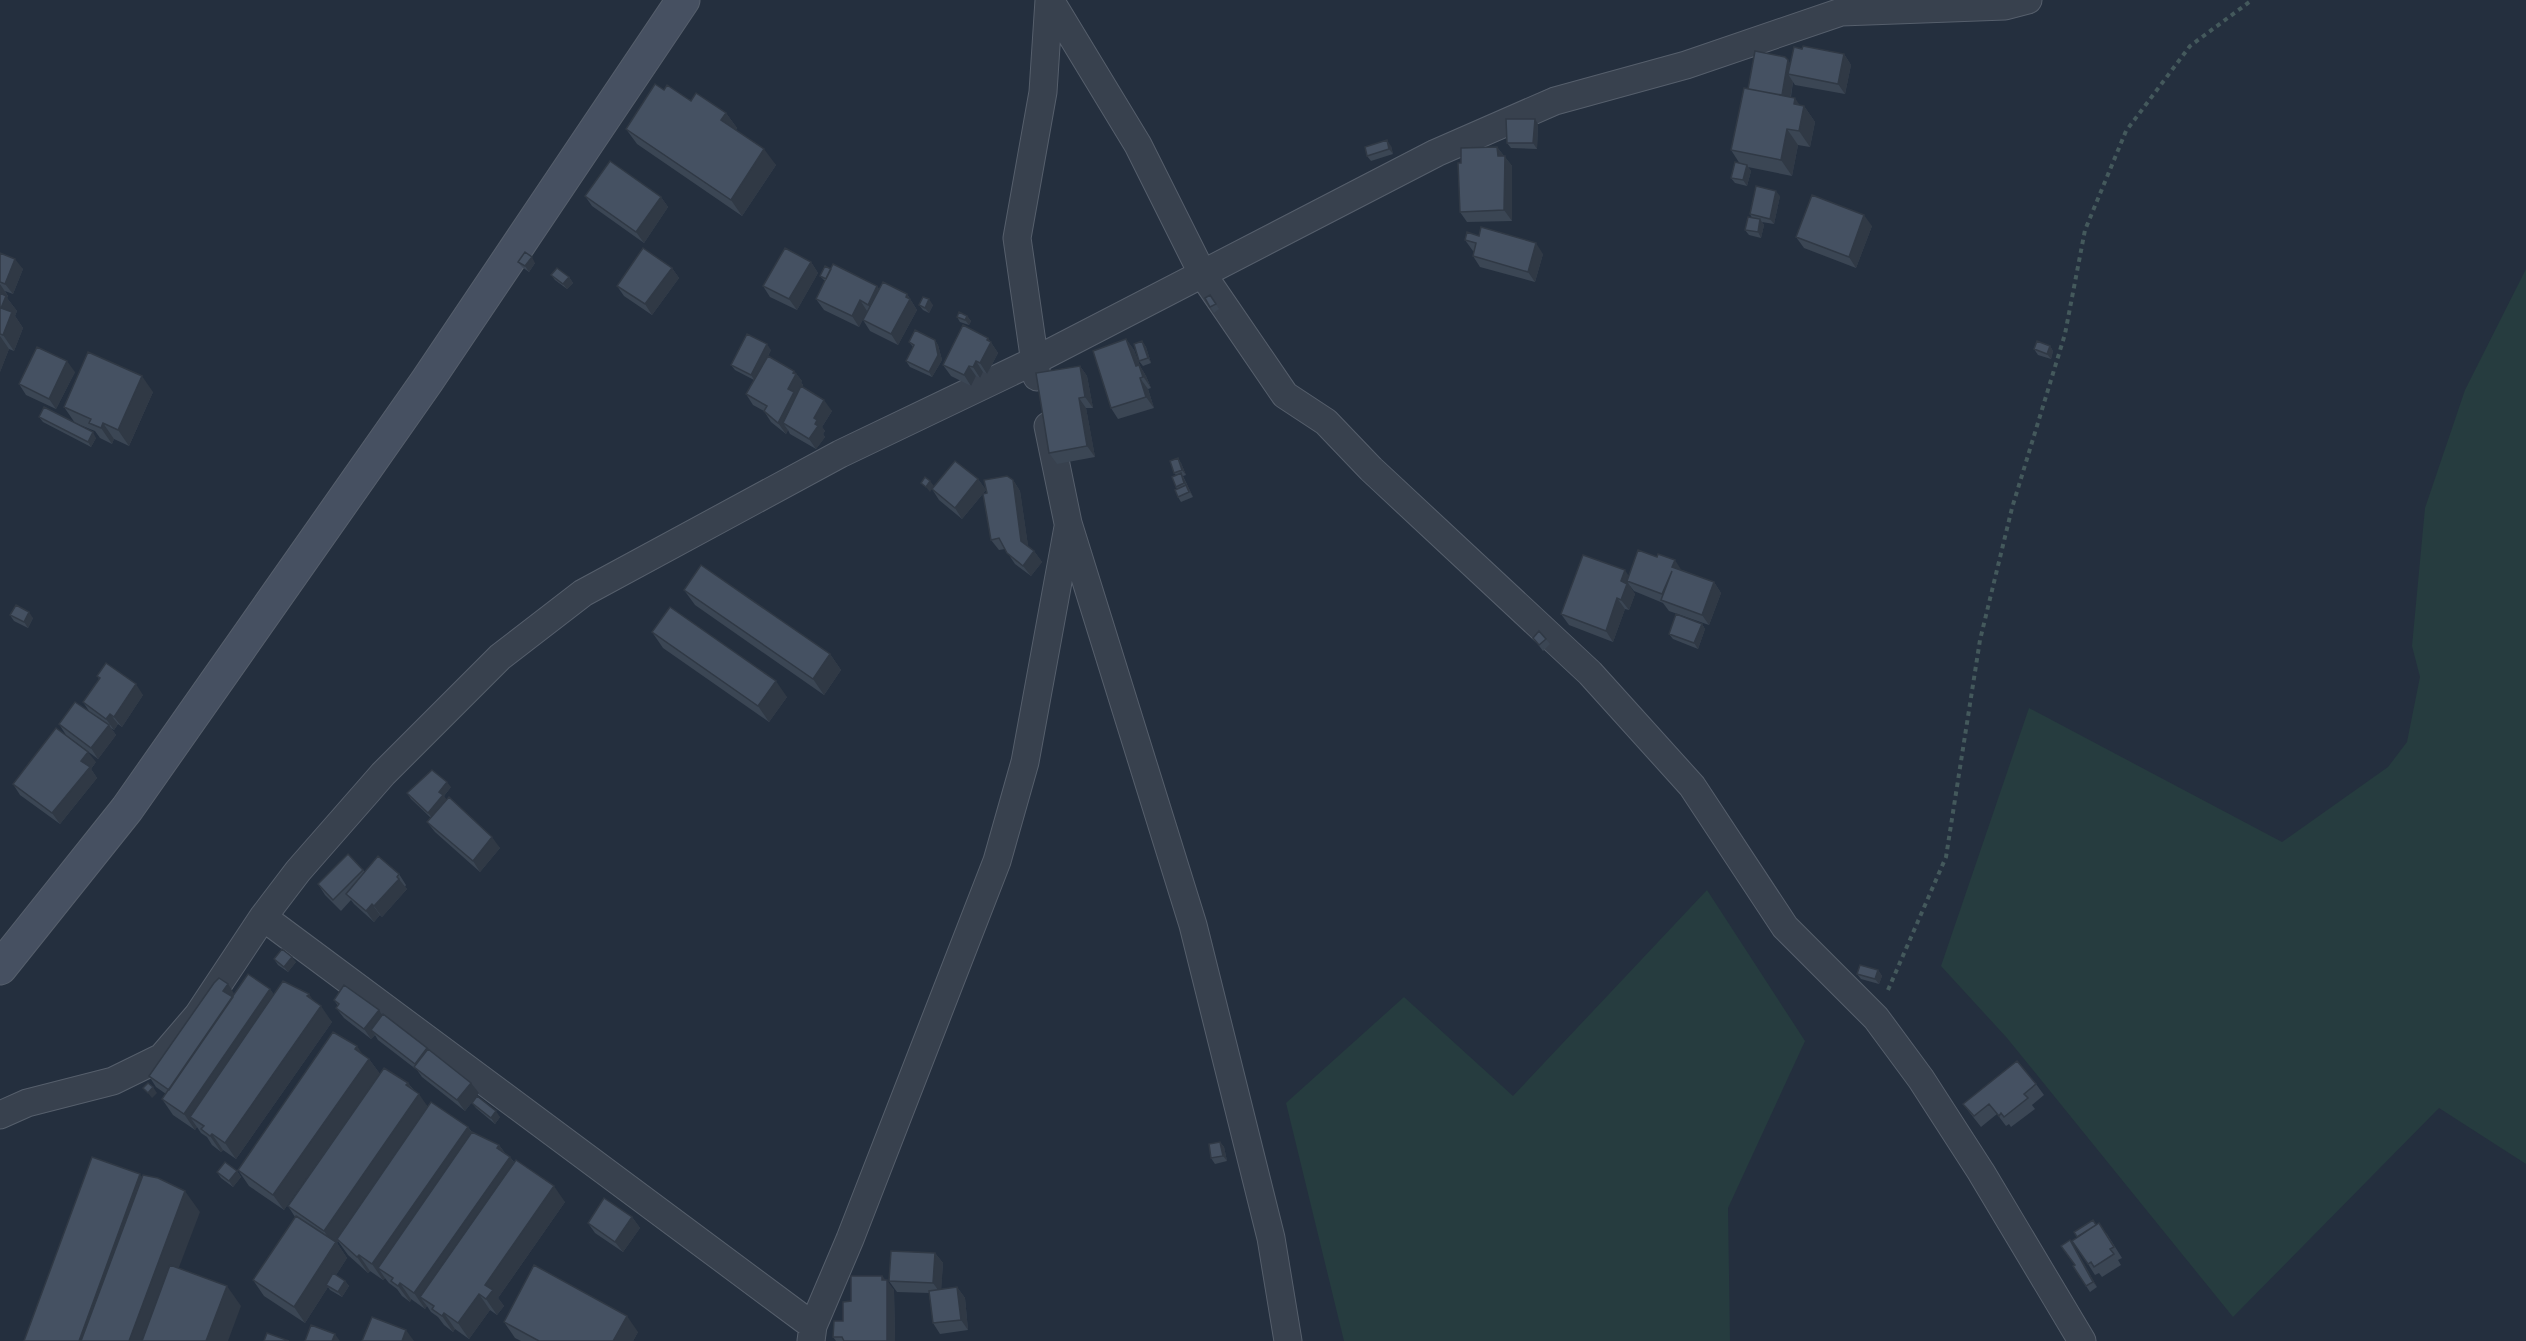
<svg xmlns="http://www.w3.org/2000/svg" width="2526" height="1341" font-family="Figtree,sans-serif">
  <rect width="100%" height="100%" fill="#242f3e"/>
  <path fill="#263c3f" d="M 2526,269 L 2526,1164 L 2439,1108 L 2233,1317 L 2007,1038 L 1941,966 L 2029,708 L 2282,842 L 2388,767 L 2407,742 L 2420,677 L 2412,646 L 2425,508 L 2465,390 Z
    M 1707,890 L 1805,1041 L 1728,1208 L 1730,1341 L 1344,1341 L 1286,1103 L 1404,997 L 1513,1096 Z"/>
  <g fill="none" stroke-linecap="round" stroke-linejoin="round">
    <g stroke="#565f6c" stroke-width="29">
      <path id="street" d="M 1050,0 L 1138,145 L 1203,275 L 1285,395 L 1326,422 L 1371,469 L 1590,673 L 1692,786 L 1785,927 L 1876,1018 L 1921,1079 L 1981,1172 L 2082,1341
        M 1037,377 L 1017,238 L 1043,92 L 1049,0
        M 1048,426 L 1068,523 L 1193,925 L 1271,1238 L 1288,1341
        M 263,917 L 813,1326
        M 0,1115 L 27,1103 L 113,1081 L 162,1057 L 198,1015 L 263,917 L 298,871 L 383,774 L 500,657 L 583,593 L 840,454 L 1034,361 L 1436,153 L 1555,101 L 1686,65 L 1841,12 L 2005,6 L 2028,0
        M 811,1341 L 813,1326 L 850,1239 L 997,861 L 1025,762 L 1068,527"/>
    </g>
    <g stroke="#565f6c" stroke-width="35">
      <path id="secondary" d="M 0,968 L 127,809 L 427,381 L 683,0"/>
    </g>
    <path stroke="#44595c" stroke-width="4" stroke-dasharray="4.5 4.5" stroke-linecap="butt" d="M 1888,990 L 1946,857 L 1980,640 L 2012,508 L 2065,334 L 2085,230 L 2126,131 L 2190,46 L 2252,0"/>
    <use href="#street" stroke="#38414e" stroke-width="27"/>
    <use href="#secondary" stroke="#465061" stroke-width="33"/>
  </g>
  <path fill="#3b4654" d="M 1802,49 L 1844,54 L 1851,65 L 1845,94 L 1795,85 L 1793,82 L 1791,97 L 1800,106 L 1804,106 L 1815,122 L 1810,147 L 1798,145 L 1792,176 L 1748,167 L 1751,171 L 1747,186 L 1735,183 L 1731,178 L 1740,164 L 1731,150 L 1748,89 L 1790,63 Z
    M 664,90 L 726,113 L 737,128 L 736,130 L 776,165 L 742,216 L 637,144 L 626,129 Z
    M 1538,124 L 1537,149 L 1511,148 L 1507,143 Z
    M 1391,146 L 1393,154 L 1371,161 L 1367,156 Z
    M 1497,147 L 1512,166 L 1512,221 L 1467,222 L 1460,212 L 1461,163 Z
    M 585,196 L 661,197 L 668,207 L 644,243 L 592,206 Z
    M 1780,196 L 1774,224 L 1762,222 L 1764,225 L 1761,238 L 1749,235 L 1745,230 L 1752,218 L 1750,214 Z
    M 1872,226 L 1856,268 L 1804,248 L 1796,237 Z
    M 1465,240 L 1543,254 L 1535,282 L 1480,267 L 1473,256 L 1474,251 L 1473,251 Z
    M 0,253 L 23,269 L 13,294 L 5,291 L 8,296 L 7,298 L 17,311 L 15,316 L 23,328 L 14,351 L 9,349 L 0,372 Z
    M 518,262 L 535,263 L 529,272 L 522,267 Z
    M 811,262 L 818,273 L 797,310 L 770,297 L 763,286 Z
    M 672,268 L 679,278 L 652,315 L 624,296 L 617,286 Z
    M 831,269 L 877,286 L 879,289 L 907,294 L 917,310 L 898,345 L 870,331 L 863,320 L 867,311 L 859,327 L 824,310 L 816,299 L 825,281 L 820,276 Z
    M 551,275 L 569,277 L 573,283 L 567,289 L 555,280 Z
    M 1210,295 L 1219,309 L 1214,313 L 1205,298 Z
    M 919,305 L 933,305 L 929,313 L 923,310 Z
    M 967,316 L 971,321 L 969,325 L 960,322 L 957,317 Z
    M 988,338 L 998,353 L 987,374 L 983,372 L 980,378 L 976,376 L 971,386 L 951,376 L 943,365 Z
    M 1126,339 L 1134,350 L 1140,366 L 1146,376 L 1151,388 L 1148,389 L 1154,408 L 1118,419 L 1111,408 Z
    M 935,340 L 938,345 L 942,360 L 932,377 L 910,367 L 906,361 L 913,347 L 909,342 Z
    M 1142,341 L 1146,347 L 1151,363 L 1143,366 L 1139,361 Z
    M 2050,346 L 2053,351 L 2051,359 L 2038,355 L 2034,349 Z
    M 771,350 L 768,356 L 794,371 L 802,381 L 801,382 L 803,385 L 802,387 L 832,411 L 822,427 L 825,431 L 823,434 L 825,437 L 816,449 L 790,434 L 788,430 L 786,434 L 771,422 L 764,411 L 753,405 L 746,394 L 754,380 L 735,370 L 731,365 Z
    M 1080,366 L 1087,376 L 1093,408 L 1086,408 L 1095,457 L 1057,464 L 1049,453 Z
    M 75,372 L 56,409 L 26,395 L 19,384 Z
    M 153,392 L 129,446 L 114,439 L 112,444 L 100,438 L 95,431 L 75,423 L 64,407 Z
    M 39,417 L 96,438 L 91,447 L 43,422 Z
    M 1178,458 L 1181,463 L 1186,475 L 1183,476 L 1193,497 L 1181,502 L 1178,497 L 1177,489 L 1176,487 L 1176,475 L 1174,473 Z
    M 978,479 L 986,490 L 962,519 L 939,500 L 932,489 Z
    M 1013,480 L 1020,491 L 1028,546 L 1034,551 L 1042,562 L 1031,576 L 1015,564 L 1005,549 L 999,550 L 991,540 L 987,493 Z
    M 1682,570 L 1714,582 L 1721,593 L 1709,625 L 1669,611 L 1663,603 L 1634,591 L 1630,586 L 1630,587 L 1635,594 L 1629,610 L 1625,609 L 1613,642 L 1569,625 L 1561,614 L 1628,576 Z
    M 684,590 L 830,654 L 841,670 L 824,695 L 695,605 Z
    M 10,615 L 33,618 L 28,628 L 14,621 Z
    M 1702,624 L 1705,629 L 1698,649 L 1673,639 L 1669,634 Z
    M 652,632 L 787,697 L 769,722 L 663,648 Z
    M 1533,638 L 1546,639 L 1550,644 L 1543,651 Z
    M 97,676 L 143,695 L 122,727 L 118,724 L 114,730 L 111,728 L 116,735 L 98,759 L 66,735 L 59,724 L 89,711 L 83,702 L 99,679 Z
    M 96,762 L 91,769 L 97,778 L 60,824 L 20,795 L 13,784 Z
    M 451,787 L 444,796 L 446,800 L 500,848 L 480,872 L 435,832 L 427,822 L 431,818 L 411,799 L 407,793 Z
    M 363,870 L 365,872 L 399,874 L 406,885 L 405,887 L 407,889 L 382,917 L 380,915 L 374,922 L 354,904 L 351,900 L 341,911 L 325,895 L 318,884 Z
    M 274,959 L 296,962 L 288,972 L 278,965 Z
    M 1878,970 L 1882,976 L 1879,984 L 1861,979 L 1857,974 Z
    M 270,989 L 274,995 L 313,1001 L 332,1022 L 236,1159 L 223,1150 L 221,1152 L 212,1145 L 207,1137 L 201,1133 L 197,1127 L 195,1130 L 173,1115 L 162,1099 L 166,1094 L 156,1087 L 149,1076 L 235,994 Z
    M 334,1000 L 382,1015 L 428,1049 L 479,1093 L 465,1111 L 422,1077 L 417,1070 L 378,1040 L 375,1035 L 371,1039 L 344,1018 L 336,1008 L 338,1006 Z
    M 361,1053 L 369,1059 L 380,1074 L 408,1083 L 428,1107 L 468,1127 L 472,1132 L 499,1145 L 505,1153 L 510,1157 L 514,1162 L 565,1202 L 498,1298 L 504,1306 L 497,1315 L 490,1310 L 469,1339 L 455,1329 L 453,1332 L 444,1325 L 438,1317 L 431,1312 L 427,1306 L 425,1309 L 411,1299 L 410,1302 L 402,1296 L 397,1289 L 389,1283 L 385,1278 L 383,1280 L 370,1271 L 368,1273 L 348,1255 L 338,1241 L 337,1243 L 347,1258 L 336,1275 L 345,1281 L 349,1286 L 342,1297 L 330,1290 L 328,1287 L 305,1323 L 264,1296 L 253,1280 L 295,1217 L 288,1206 L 324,1153 L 284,1210 L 249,1186 L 238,1170 Z
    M 2036,1084 L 2044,1095 L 2032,1105 L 2035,1109 L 2011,1127 L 2009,1124 L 2006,1126 L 1997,1114 L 1981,1127 L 1963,1104 Z
    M 472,1103 L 500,1117 L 495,1124 L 476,1108 Z
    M 1220,1142 L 1224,1147 L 1227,1161 L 1215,1164 L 1211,1158 Z
    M 237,1171 L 241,1177 L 233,1187 L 221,1178 L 217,1172 Z
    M 632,1217 L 640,1228 L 623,1252 L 595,1233 L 588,1223 Z
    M 2096,1225 L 2107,1234 L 2122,1258 L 2118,1260 L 2121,1265 L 2102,1277 L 2099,1273 L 2095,1275 L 2088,1264 Z
    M 2070,1240 L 2097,1287 L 2090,1292 L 2073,1266 L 2075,1265 Z
    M 935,1253 L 943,1263 L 941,1289 L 957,1287 L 965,1298 L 968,1330 L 940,1334 L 933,1323 L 929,1293 L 897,1292 L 889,1281 Z
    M 882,1276 L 894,1290 L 895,1341 L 836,1341 L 833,1337 L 843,1321 L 851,1301 Z
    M 504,1322 L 638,1332 L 633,1341 L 521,1341 L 515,1338 Z"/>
  <path fill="#303945" d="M 1844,54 L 1851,65 L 1845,94 L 1838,84 Z
    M 1788,60 L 1796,71 L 1788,74 L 1793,82 L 1789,105 L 1782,95 Z
    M 1795,98 L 1803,110 L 1804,106 L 1815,122 L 1810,147 L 1799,131 L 1794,104 Z
    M 726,113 L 737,128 L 732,136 L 721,120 Z
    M 1535,119 L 1538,124 L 1537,149 L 1533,143 Z
    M 1787,129 L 1798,145 L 1792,176 L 1781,160 Z
    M 1387,140 L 1391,146 L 1393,154 L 1389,149 Z
    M 1497,147 L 1512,166 L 1512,221 L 1504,210 Z
    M 764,149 L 776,165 L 742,216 L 731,200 Z
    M 1747,165 L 1751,171 L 1747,186 L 1743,180 Z
    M 1776,191 L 1780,196 L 1774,224 L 1770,219 Z
    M 661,197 L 668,207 L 644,243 L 636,232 Z
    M 1864,215 L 1872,226 L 1856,268 L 1849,257 Z
    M 1760,219 L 1764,225 L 1761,238 L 1758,232 Z
    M 1536,243 L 1543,254 L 1535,282 L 1528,272 Z
    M 532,257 L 535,263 L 529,272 L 525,266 Z
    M 15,259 L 23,269 L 13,294 L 5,284 Z
    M 811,262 L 818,273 L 797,310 L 789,299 Z
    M 672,268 L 679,278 L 652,315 L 645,304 Z
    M 569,277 L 573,283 L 567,289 L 563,284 Z
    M 0,284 L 8,296 L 7,298 L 17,311 L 15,316 L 23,328 L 14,351 L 3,335 L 0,301 Z
    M 877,286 L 885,296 L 875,315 L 868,305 Z
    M 907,294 L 917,310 L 898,345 L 891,334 Z
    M 929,299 L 933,305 L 929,313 L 925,308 Z
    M 860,300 L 867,311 L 859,327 L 852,316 Z
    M 967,316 L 971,321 L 969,325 L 965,320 Z
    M 0,336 L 9,349 L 0,372 Z
    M 988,338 L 998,353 L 987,374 L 980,363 Z
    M 1126,339 L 1134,350 L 1140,366 L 1146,376 L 1151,388 L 1136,366 Z
    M 935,340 L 938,345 L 942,360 L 932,377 L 929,372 Z
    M 1142,341 L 1146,347 L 1151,363 L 1148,358 Z
    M 767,344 L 771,350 L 755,381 L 751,375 Z
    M 2050,346 L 2053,351 L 2051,359 L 2047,354 Z
    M 67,361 L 75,372 L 56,409 L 49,399 Z
    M 976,361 L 983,372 L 980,378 L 973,367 Z
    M 969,366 L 976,376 L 971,386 L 964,375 Z
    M 1080,366 L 1087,376 L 1093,408 L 1085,397 Z
    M 794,371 L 802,381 L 801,382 L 803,385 L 783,423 L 788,430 L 786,434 L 778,423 L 788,389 Z
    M 142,376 L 153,392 L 129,446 L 118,430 Z
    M 1140,378 L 1148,389 L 1154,408 L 1146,397 Z
    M 1079,398 L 1086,408 L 1095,457 L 1087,446 Z
    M 824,400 L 832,411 L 822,427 L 825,431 L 823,434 L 825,437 L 816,449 L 809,439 L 815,424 L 814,418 Z
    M 103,423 L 114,439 L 112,444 L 101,428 Z
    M 93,432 L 96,438 L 91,447 L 88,442 Z
    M 1178,458 L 1181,463 L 1186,475 L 1182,470 Z
    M 1181,473 L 1193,497 L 1184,483 Z
    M 978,479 L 986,490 L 962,519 L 955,508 Z
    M 1013,480 L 1020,491 L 1029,552 L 1021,541 Z
    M 930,481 L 934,486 L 930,492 L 926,487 Z
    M 1034,551 L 1042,562 L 1031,576 L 1023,566 Z
    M 1675,560 L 1682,571 L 1672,567 Z
    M 1625,570 L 1632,581 L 1627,581 L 1635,594 L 1629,610 L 1621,600 L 1621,581 Z
    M 1714,582 L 1721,593 L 1709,625 L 1702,615 Z
    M 1617,598 L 1625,609 L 1613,642 L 1606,631 Z
    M 29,612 L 33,618 L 28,628 L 24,622 Z
    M 1702,624 L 1705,629 L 1698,649 L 1694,643 Z
    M 830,654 L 841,670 L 824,695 L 813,679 Z
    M 776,681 L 787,697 L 769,722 L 758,706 Z
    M 136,684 L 143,695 L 122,727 L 114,717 Z
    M 110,714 L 118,724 L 114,730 L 106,719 Z
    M 109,725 L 116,735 L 98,759 L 91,748 Z
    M 88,752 L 96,762 L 91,769 L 97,778 L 60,824 L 52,813 L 81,761 Z
    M 447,782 L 451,787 L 444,796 L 447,800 L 432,818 L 428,813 L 439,792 Z
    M 492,837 L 500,848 L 480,872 L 473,861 Z
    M 399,879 L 407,889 L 382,917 L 374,906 Z
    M 372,904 L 380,915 L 374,922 L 366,911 Z
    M 292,957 L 296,962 L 288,972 L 284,967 Z
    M 1878,970 L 1882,976 L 1879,984 L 1875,979 Z
    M 228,984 L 235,995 L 231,1001 L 223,991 Z
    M 270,989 L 281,1005 L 190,1117 L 197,1127 L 195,1130 L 184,1114 Z
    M 309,994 L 319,1009 L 321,1006 L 332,1022 L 236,1159 L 225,1143 Z
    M 379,1010 L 386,1021 L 371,1030 L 375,1035 L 371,1039 L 364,1029 Z
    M 357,1046 L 367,1061 L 369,1059 L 380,1074 L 284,1210 L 273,1195 Z
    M 427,1048 L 435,1058 L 420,1071 L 415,1064 Z
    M 408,1083 L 418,1097 L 419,1094 L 430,1110 L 337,1239 L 338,1241 L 337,1243 L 347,1258 L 329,1286 L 326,1285 L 328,1287 L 305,1323 L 294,1307 L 334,1246 L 324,1231 Z
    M 471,1083 L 479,1093 L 465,1111 L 457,1100 Z
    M 153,1087 L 157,1093 L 152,1098 L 148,1093 Z
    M 496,1111 L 500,1117 L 495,1124 L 491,1118 Z
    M 468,1127 L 479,1143 L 378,1268 L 385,1278 L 383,1280 L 372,1264 Z
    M 212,1134 L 223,1150 L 221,1152 L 210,1136 Z
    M 1220,1142 L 1224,1147 L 1227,1161 L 1223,1156 Z
    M 499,1145 L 509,1159 L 510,1157 L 521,1173 L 420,1297 L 427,1306 L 425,1309 L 414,1293 Z
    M 237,1171 L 241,1177 L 233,1187 L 229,1181 Z
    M 140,1174 L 155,1195 L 101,1341 L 79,1341 Z
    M 554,1186 L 565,1202 L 498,1298 L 504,1306 L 497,1315 L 486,1299 L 485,1285 Z
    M 185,1191 L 200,1212 L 151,1341 L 129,1341 Z
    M 632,1217 L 640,1228 L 623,1252 L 615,1242 Z
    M 2070,1240 L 2074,1245 L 2097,1287 L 2093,1282 Z
    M 935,1253 L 943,1263 L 941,1294 L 933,1283 Z
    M 359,1255 L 370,1271 L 368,1273 L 357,1257 Z
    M 882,1276 L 887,1282 L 887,1280 L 894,1290 L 895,1341 L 887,1341 Z
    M 345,1281 L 349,1286 L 342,1297 L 338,1292 Z
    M 400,1283 L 411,1299 L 410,1302 L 398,1286 Z
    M 227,1286 L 241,1306 L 228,1341 L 206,1341 Z
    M 957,1287 L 965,1298 L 968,1330 L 961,1320 Z
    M 479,1294 L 490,1310 L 469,1339 L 458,1323 Z
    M 444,1313 L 455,1329 L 453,1332 L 442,1316 Z
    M 627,1316 L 638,1332 L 633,1341 L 613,1341 Z
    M 406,1330 L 414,1341 L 402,1341 Z
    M 335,1334 L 340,1341 L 332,1341 Z"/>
  <path fill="#455162" stroke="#303945" stroke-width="1.5" d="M 1803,46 L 1844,54 L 1838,84 L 1788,74 L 1794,47 L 1802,49 Z
    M 1755,51 L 1785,57 L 1788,60 L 1782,95 L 1748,89 Z
    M 655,84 L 664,90 L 667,85 L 691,101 L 696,93 L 726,113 L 721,120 L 764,149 L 731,200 L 626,129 Z
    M 1744,88 L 1795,98 L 1794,104 L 1804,106 L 1799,131 L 1787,129 L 1781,160 L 1731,150 Z
    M 1506,119 L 1535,119 L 1533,143 L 1507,143 Z
    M 1387,140 L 1389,149 L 1367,156 L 1365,147 Z
    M 1497,147 L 1498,156 L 1505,156 L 1504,210 L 1460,212 L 1458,163 L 1461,163 L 1461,148 Z
    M 610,161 L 661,197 L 636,232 L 585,196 Z
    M 1735,162 L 1747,165 L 1743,180 L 1731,178 Z
    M 1756,186 L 1776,191 L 1770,219 L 1750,214 Z
    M 1812,195 L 1864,215 L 1849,257 L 1796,237 Z
    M 1748,217 L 1760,219 L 1758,232 L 1745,230 Z
    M 1481,227 L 1536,243 L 1528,272 L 1473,256 L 1476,243 L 1465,240 L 1467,232 L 1479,236 Z
    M 643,248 L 672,268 L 645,304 L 617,286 Z
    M 785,248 L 811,262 L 789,299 L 763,286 Z
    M 525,252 L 532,257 L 525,266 L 518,262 Z
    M 0,253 L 15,259 L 5,284 L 0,282 Z
    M 833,264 L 877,286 L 868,305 L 860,300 L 852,316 L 816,299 Z
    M 825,266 L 831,269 L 826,279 L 820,276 Z
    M 557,268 L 569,277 L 563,284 L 551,275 Z
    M 883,282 L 907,294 L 906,297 L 910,299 L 891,334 L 863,320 Z
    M 0,293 L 6,296 L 1,308 L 12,312 L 3,335 L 0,334 Z
    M 1210,295 L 1216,304 L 1210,307 L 1205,298 Z
    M 923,297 L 929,299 L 925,308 L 919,305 Z
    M 959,312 L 967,316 L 965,320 L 957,317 Z
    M 963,325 L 988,338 L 987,340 L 991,342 L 980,363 L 976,361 L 973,367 L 969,366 L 964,375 L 943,365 Z
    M 915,330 L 935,340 L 938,355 L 929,372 L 906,361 L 914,345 L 909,342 Z
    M 747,334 L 767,344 L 751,375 L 731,365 Z
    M 1126,339 L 1136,366 L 1139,365 L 1143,377 L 1140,378 L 1146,397 L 1111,408 L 1093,351 Z
    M 1142,341 L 1148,358 L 1139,361 L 1134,344 Z
    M 2037,341 L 2050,346 L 2047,354 L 2034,349 Z
    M 37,347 L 67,361 L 49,399 L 19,384 Z
    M 88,352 L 142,376 L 118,430 L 103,423 L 101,428 L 89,423 L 91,419 L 64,407 Z
    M 768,356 L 794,371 L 793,373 L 796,374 L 788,389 L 794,392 L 778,423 L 764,411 L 767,406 L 746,394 Z
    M 1080,366 L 1085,397 L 1079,398 L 1087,446 L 1049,453 L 1036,373 Z
    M 801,386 L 824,400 L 814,418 L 817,420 L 815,424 L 818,426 L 809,439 L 783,423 Z
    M 44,407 L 93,432 L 88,442 L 39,417 Z
    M 1178,458 L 1182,470 L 1174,473 L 1170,461 Z
    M 955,461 L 978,479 L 955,508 L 932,489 Z
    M 1181,473 L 1184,483 L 1176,487 L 1172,477 Z
    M 1007,476 L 1013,480 L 1021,541 L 1034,551 L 1023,566 L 1007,553 L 999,538 L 991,540 L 983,494 L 987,493 L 984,480 Z
    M 925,477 L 930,481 L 926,487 L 921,483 Z
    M 1186,485 L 1189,492 L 1178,497 L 1175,490 Z
    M 1638,550 L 1657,557 L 1658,554 L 1675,560 L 1672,567 L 1714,582 L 1702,615 L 1661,600 L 1672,571 L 1662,594 L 1627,581 Z
    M 1583,555 L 1625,570 L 1621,581 L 1627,584 L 1621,600 L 1617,598 L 1606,631 L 1561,614 Z
    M 701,565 L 830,654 L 813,679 L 684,590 Z
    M 16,605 L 29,612 L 24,622 L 10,615 Z
    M 670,607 L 776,681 L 758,706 L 652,632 Z
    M 1676,614 L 1702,624 L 1694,643 L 1669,634 Z
    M 1539,631 L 1546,639 L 1539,645 L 1533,638 Z
    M 106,663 L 136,684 L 114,717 L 110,714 L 106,719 L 83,702 L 100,678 L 97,676 Z
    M 75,702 L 109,725 L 91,748 L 59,724 Z
    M 56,728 L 88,752 L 81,761 L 90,767 L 52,813 L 13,784 Z
    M 432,770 L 447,782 L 439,792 L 443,795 L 428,813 L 407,793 Z
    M 449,797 L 492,837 L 473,861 L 427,822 Z
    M 348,854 L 363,870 L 333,900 L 318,884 Z
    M 378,856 L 399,874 L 397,877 L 399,879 L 374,906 L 372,904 L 366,911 L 346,894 Z
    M 282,949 L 292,957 L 284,967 L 274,959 Z
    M 1860,965 L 1878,970 L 1875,979 L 1857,974 Z
    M 248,974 L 270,989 L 184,1114 L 162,1099 Z
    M 219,978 L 228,984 L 223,991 L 233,997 L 169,1090 L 149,1076 L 214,983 Z
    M 283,981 L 309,994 L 307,996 L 321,1006 L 225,1143 L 212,1134 L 210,1136 L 201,1129 L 204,1126 L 190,1117 Z
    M 344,985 L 379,1010 L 364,1029 L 336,1008 L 339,1004 L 334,1000 Z
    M 383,1014 L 427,1048 L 415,1064 L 371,1030 Z
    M 333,1032 L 357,1046 L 355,1049 L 369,1059 L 273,1195 L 238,1170 Z
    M 428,1049 L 471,1083 L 457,1100 L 414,1067 Z
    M 2017,1061 L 2036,1084 L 2024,1094 L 2028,1098 L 2004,1117 L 2001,1113 L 1999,1116 L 1989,1104 L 1974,1116 L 1963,1104 Z
    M 384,1068 L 408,1083 L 406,1085 L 419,1094 L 324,1231 L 288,1206 Z
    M 148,1083 L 153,1087 L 148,1093 L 143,1088 Z
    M 477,1096 L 496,1111 L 491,1118 L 472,1103 Z
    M 431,1102 L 468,1127 L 372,1264 L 359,1255 L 357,1257 L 337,1239 Z
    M 472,1132 L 499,1145 L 497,1148 L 510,1157 L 414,1293 L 400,1283 L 398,1286 L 391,1281 L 393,1278 L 378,1268 Z
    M 1220,1142 L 1223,1156 L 1211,1158 L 1209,1144 Z
    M 92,1157 L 140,1174 L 79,1341 L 24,1341 Z
    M 516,1160 L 554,1186 L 485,1285 L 493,1290 L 486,1299 L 479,1294 L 458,1323 L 444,1313 L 442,1316 L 432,1309 L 434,1306 L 420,1297 Z
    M 225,1162 L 237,1171 L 229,1181 L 217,1172 Z
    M 143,1175 L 158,1178 L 185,1191 L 129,1341 L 81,1341 Z
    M 604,1198 L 632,1217 L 615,1242 L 588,1223 Z
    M 296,1216 L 336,1242 L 294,1307 L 253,1280 Z
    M 2093,1220 L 2096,1225 L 2077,1237 L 2074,1232 Z
    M 2099,1223 L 2114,1247 L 2110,1249 L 2114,1254 L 2094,1267 L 2091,1262 L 2088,1264 L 2072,1241 Z
    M 2070,1240 L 2093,1282 L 2086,1286 L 2073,1266 L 2075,1265 L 2061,1246 Z
    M 891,1251 L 935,1253 L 933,1283 L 889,1281 Z
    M 170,1265 L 227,1286 L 206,1341 L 142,1341 Z
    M 534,1265 L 627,1316 L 613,1341 L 539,1341 L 504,1322 Z
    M 333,1273 L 345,1281 L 338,1292 L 326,1285 Z
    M 851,1276 L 882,1276 L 882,1280 L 887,1280 L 887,1341 L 844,1341 L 842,1337 L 833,1337 L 834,1321 L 843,1321 L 843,1302 L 851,1301 Z
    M 957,1287 L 961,1320 L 933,1323 L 929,1291 Z
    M 372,1317 L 406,1330 L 402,1341 L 362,1341 Z
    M 311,1325 L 335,1334 L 332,1341 L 305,1341 Z
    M 267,1333 L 289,1341 L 264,1341 Z"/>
</svg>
